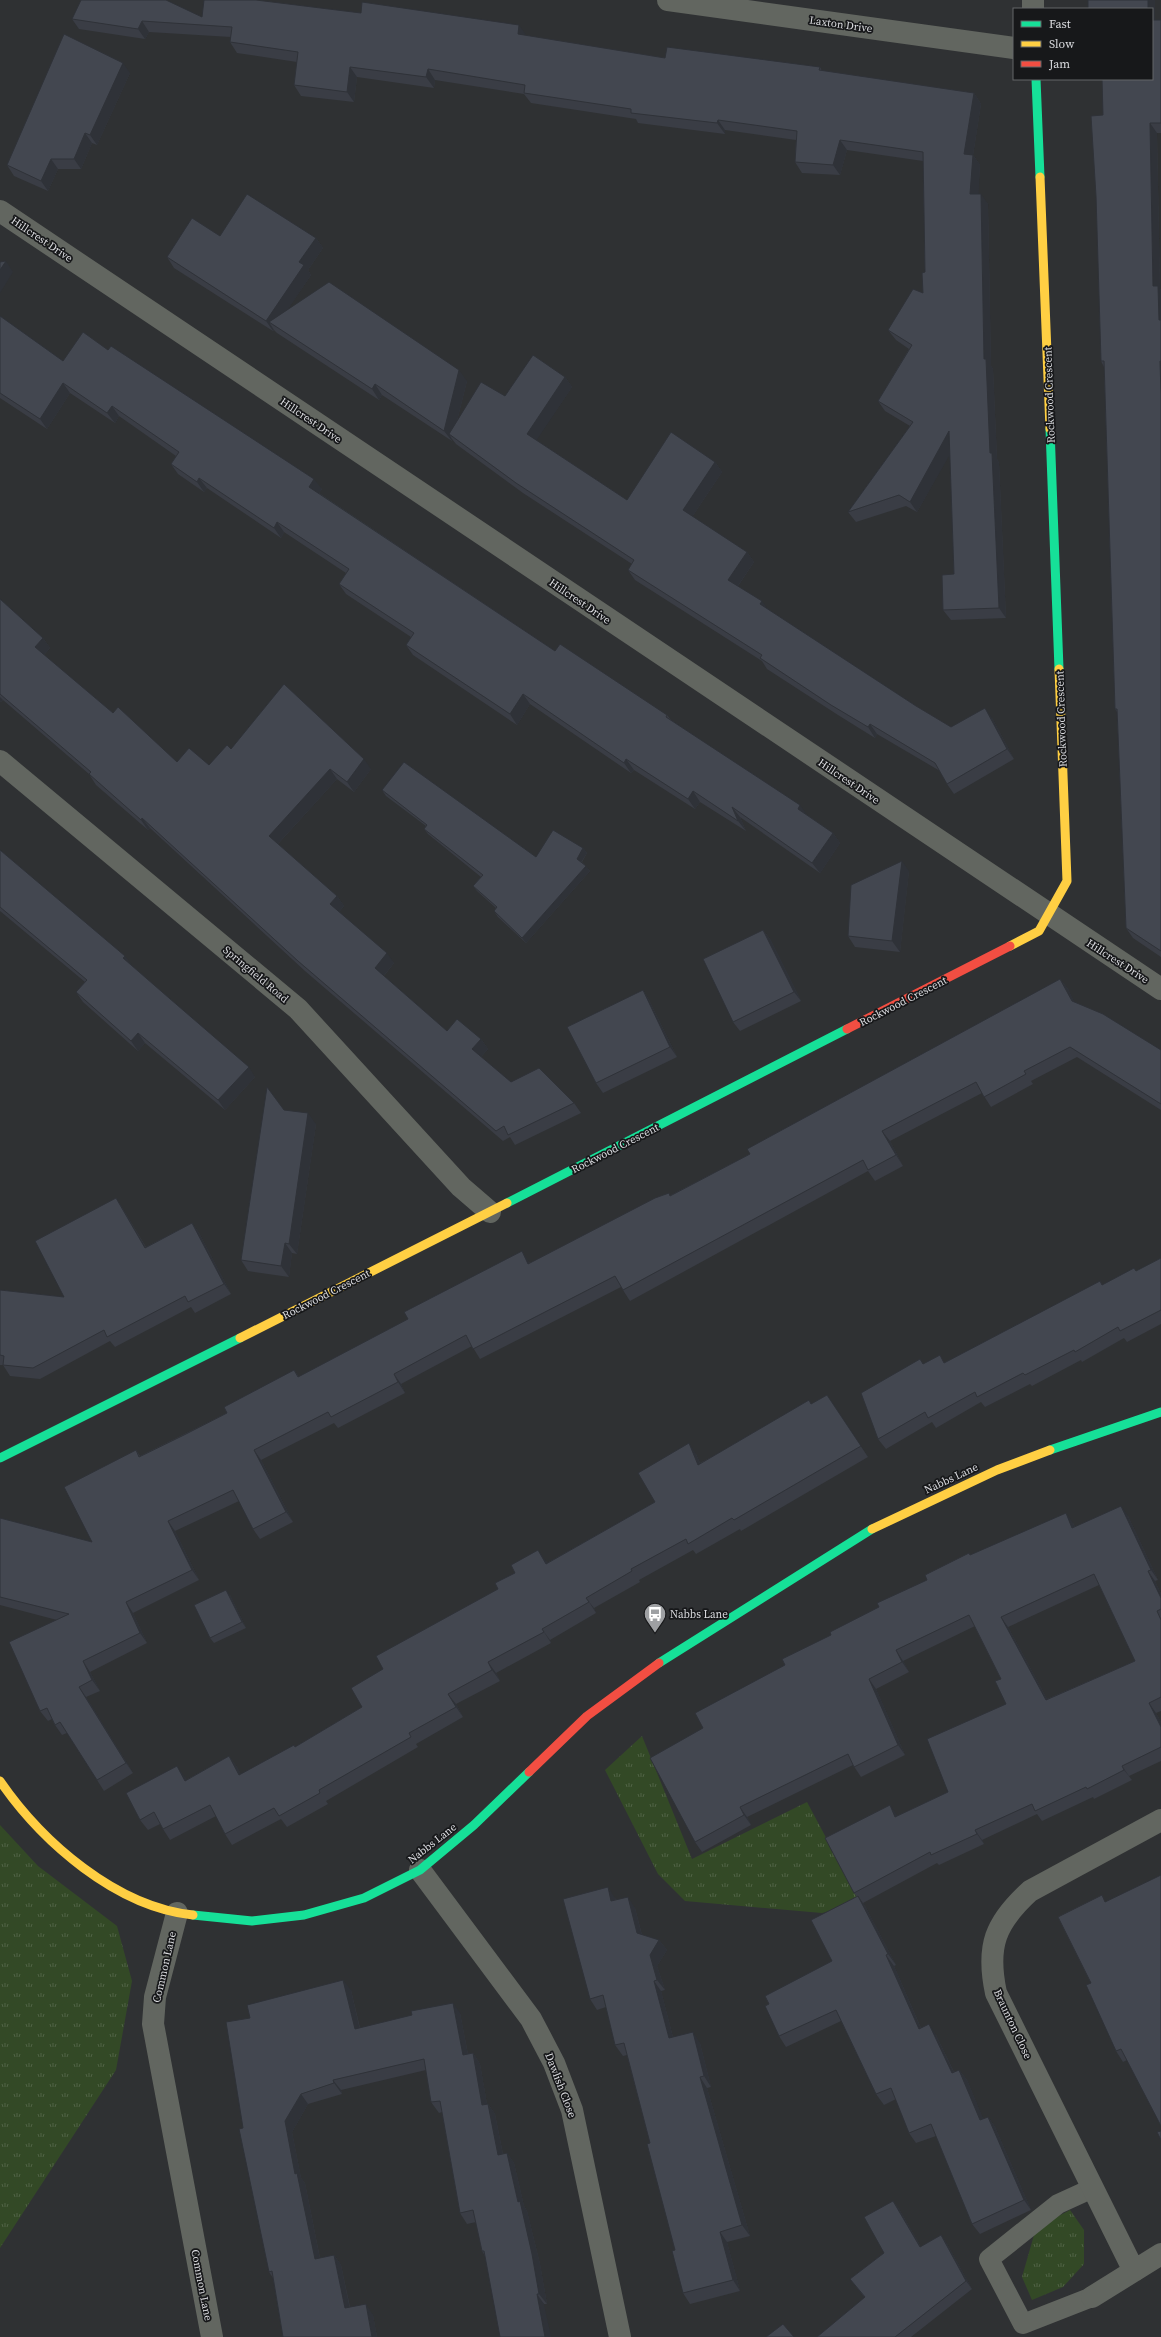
<svg xmlns="http://www.w3.org/2000/svg" width="1161" height="2337" font-family="'Source Serif 4',serif">
  <defs>
    <pattern id="grass-tufts" width="24" height="20" patternUnits="userSpaceOnUse"><rect width="24" height="20" fill="#334926"/><path d="M3 7l-1-3M5 7V3M7 7l1-3M15 17l-1-3M17 17v-4M19 17l1-3" fill="none" stroke="#506345"/></pattern>
  </defs>
  <rect width="100%" height="100%" fill="#2f3133"/>
  <path fill="url(#grass-tufts)" d="M 642,1736 L 692,1859 L 807,1802 L 861,1903 L 822,1913 L 685,1901 L 658,1874 L 605,1770 Z
    M 0,1825 L 38,1866 L 117,1926 L 132,1981 L 116,2070 L 0,2248 Z
    M 1070,2210 L 1084,2230 L 1084,2264 L 1063,2287 L 1032,2300 L 1022,2277 L 1036,2228 Z"/>
  <g fill="none" stroke-linecap="round" stroke-linejoin="round">
    <path stroke="#626660" stroke-width="20" d="M 1092,2297 L 1023,2324 L 989,2259 L 1058,2204 L 1093,2188"/>
    <path stroke="#626660" stroke-width="22" d="M 668,0 L 1014,48
      M 1033,0 L 1033,9
      M 0,211 L 1161,989
      M 0,761 L 298,1009 L 461,1187 L 490,1212
      M 420,1870 L 531,2019 L 554,2063 L 572,2110 L 620,2337
      M 177,1913 L 155,1997 L 153,2024 L 212,2337
      M 1134,2271 L 996,1993 C 986,1946 995,1923 1030,1891 L 1161,1820
      M 1092,2297 L 1161,2254"/>
    <path stroke="#16e098" stroke-width="9" d="M 1036,79 L 1040,177
      M 1050,429 L 1059,669
      M 507,1203 L 847,1029
      M 1050,1450 L 1161,1412
      M 0,1458 L 240,1338
      M 659,1663 L 872,1529
      M 193,1915 L 252,1921 L 304,1915 L 364,1898 L 420,1870 L 474,1825 L 529,1772"/>
    <path stroke="#ffcf43" stroke-width="9" d="M 1040,177 L 1050,429
      M 1010,946 L 1039,931 L 1067,881 L 1059,669
      M 240,1338 L 507,1203
      M 872,1529 L 997,1470 L 1050,1450
      M 0,1781 C 42,1842 116,1907 193,1915"/>
    <path stroke="#f24e42" stroke-width="9" d="M 847,1029 L 1010,946
      M 529,1772 L 587,1716 L 659,1663"/>
  </g>
  <path fill="#3a3d45" fill-rule="evenodd" d="M 202,17 L 526,36 L 665,58 L 820,67 L 822,71 L 974,93 L 981,104 L 973,155 L 980,165 L 978,194 L 988,204 L 991,366 L 993,369 L 997,459 L 999,463 L 1006,618 L 951,620 L 943,610 L 954,574 L 950,453 L 917,512 L 906,506 L 856,522 L 848,512 L 910,426 L 885,411 L 878,401 L 909,349 L 896,340 L 888,330 L 923,293 L 925,272 L 923,161 L 847,150 L 840,175 L 802,173 L 795,162 L 796,140 L 725,130 L 725,134 L 638,123 L 636,119 L 531,103 L 524,94 L 435,80 L 434,88 L 357,77 L 354,102 L 301,96 L 294,85 L 297,62 L 237,53 L 230,42 L 231,37 L 149,32 L 145,39 L 79,29 L 72,19 Z
    M 1155,20 L 1161,20 L 1161,133 L 1157,133 L 1160,289 L 1161,290 L 1161,957 L 1133,938 L 1126,928 L 1117,712 L 1115,709 L 1104,367 L 1101,361 Z
    M 130,73 L 97,145 L 92,143 L 81,169 L 58,169 L 48,191 L 14,176 L 7,165 Z
    M 316,238 L 323,248 L 308,270 L 311,275 L 287,310 L 467,381 L 457,421 L 505,396 L 565,377 L 572,387 L 536,440 L 627,500 L 715,462 L 722,472 L 692,517 L 747,552 L 754,562 L 738,586 L 768,610 L 916,706 L 951,727 L 992,718 L 1014,759 L 954,794 L 947,784 L 940,771 L 877,734 L 875,738 L 838,715 L 767,669 L 762,661 L 635,580 L 628,570 L 632,564 L 523,493 L 456,444 L 452,439 L 452,441 L 382,395 L 379,400 L 277,333 L 274,330 L 273,331 L 174,268 L 167,257 Z
    M 0,316 L 63,361 L 108,350 L 322,489 L 319,493 L 555,651 L 667,715 L 671,720 L 833,833 L 840,843 L 820,873 L 740,817 L 746,831 L 700,802 L 695,809 L 634,770 L 631,773 L 530,704 L 517,725 L 413,655 L 406,645 L 411,637 L 346,594 L 339,584 L 346,573 L 284,532 L 281,538 L 207,488 L 204,492 L 178,474 L 171,464 L 176,456 L 119,416 L 115,423 L 70,393 L 47,429 L 0,398 Z
    M 0,599 L 43,638 L 50,648 L 44,655 L 113,713 L 177,762 L 209,765 L 231,749 L 371,769 L 354,792 L 337,779 L 278,844 L 337,896 L 344,906 L 339,912 L 394,963 L 384,976 L 447,1031 L 481,1039 L 488,1049 L 481,1057 L 511,1082 L 574,1103 L 581,1113 L 515,1145 L 510,1137 L 503,1141 L 305,971 L 150,828 L 148,830 L 96,785 L 89,774 L 3,700 L 1,702 L 0,701 Z
    M 382,790 L 536,857 L 583,848 L 587,853 L 582,862 L 590,871 L 526,943 L 498,917 L 494,911 L 496,908 L 477,891 L 473,886 L 481,877 L 428,834 L 424,829 L 426,826 L 386,796 Z
    M 0,850 L 131,965 L 255,1077 L 225,1110 L 145,1043 L 138,1051 L 83,1002 L 76,992 L 85,982 L 0,911 Z
    M 909,871 L 900,952 L 855,947 L 848,936 Z
    M 763,930 L 770,939 L 801,1001 L 740,1031 L 733,1022 Z
    M 1060,979 L 1068,989 L 1074,1002 L 1161,1050 L 1161,1110 L 1077,1057 L 1031,1081 L 1033,1084 L 991,1107 L 982,1093 L 890,1141 L 903,1166 L 875,1181 L 868,1171 L 630,1301 L 621,1287 L 480,1359 L 472,1346 L 401,1384 L 405,1393 L 338,1428 L 334,1423 L 261,1460 L 293,1522 L 260,1539 L 253,1529 L 239,1501 L 175,1531 L 199,1580 L 133,1613 L 147,1643 L 90,1672 L 100,1691 L 86,1697 L 133,1773 L 104,1791 L 97,1780 L 67,1733 L 62,1735 L 55,1725 L 52,1719 L 48,1721 L 40,1711 L 57,1620 L 0,1605 L 0,1518 L 92,1542 L 136,1450 L 140,1456 L 227,1413 L 294,1370 L 299,1377 L 529,1262 L 530,1263 L 671,1195 L 750,1154 Z
    M 643,990 L 649,1000 L 677,1057 L 603,1093 L 596,1083 Z
    M 284,1110 L 316,1124 L 297,1254 L 292,1253 L 289,1277 L 248,1271 L 241,1260 Z
    M 116,1198 L 123,1209 L 146,1247 L 192,1223 L 199,1233 L 231,1294 L 195,1313 L 191,1307 L 115,1347 L 110,1341 L 40,1379 L 10,1376 L 3,1365 L 0,1365 L 0,1290 L 64,1297 Z
    M 1161,1258 L 1161,1324 L 1127,1342 L 1124,1338 L 1082,1362 L 1081,1360 L 1032,1386 L 1030,1384 L 985,1407 L 981,1402 L 936,1428 L 932,1422 L 886,1449 L 878,1439 L 924,1364 L 945,1362 L 1103,1285 L 1136,1271 Z
    M 827,1395 L 868,1457 L 741,1531 L 740,1529 L 696,1554 L 693,1550 L 639,1580 L 640,1582 L 594,1608 L 596,1613 L 550,1640 L 551,1643 L 496,1673 L 500,1681 L 456,1704 L 463,1717 L 416,1744 L 418,1747 L 326,1801 L 328,1804 L 287,1827 L 281,1819 L 232,1845 L 225,1834 L 216,1816 L 170,1840 L 163,1829 L 160,1824 L 148,1830 L 140,1820 L 185,1777 L 186,1780 L 229,1756 L 237,1767 L 241,1775 L 295,1747 L 362,1707 L 383,1669 L 498,1589 L 546,1561 L 547,1563 L 655,1502 L 696,1454 L 700,1463 L 812,1404 Z
    M 1128,1516 L 1158,1580 L 1155,1581 L 1161,1594 L 1161,1711 L 1156,1713 L 1161,1722 L 1161,1761 L 1129,1776 L 1132,1780 L 1094,1799 L 1093,1797 L 1042,1821 L 1037,1814 L 982,1840 L 984,1844 L 939,1865 L 937,1863 L 863,1903 L 865,1906 L 896,1965 L 894,1966 L 921,2028 L 936,2035 L 954,2072 L 959,2070 L 967,2080 L 983,2119 L 988,2117 L 995,2127 L 1031,2210 L 980,2234 L 972,2224 L 936,2136 L 916,2143 L 909,2133 L 896,2099 L 884,2105 L 876,2094 L 841,2021 L 786,2047 L 779,2036 L 769,2004 L 832,1961 L 857,1897 L 854,1893 L 897,1815 L 897,1816 L 948,1792 L 1006,1704 L 1001,1679 L 975,1626 L 903,1661 L 909,1672 L 876,1689 L 905,1755 L 861,1777 L 853,1765 L 747,1817 L 751,1825 L 702,1852 L 695,1842 L 703,1728 L 785,1665 L 831,1635 L 970,1555 L 1073,1523 L 1075,1527 ZM 1099,1585 L 1135,1661 L 1047,1699 L 1008,1627 Z
    M 230,1595 L 246,1628 L 214,1643 L 210,1638 Z
    M 615,1898 L 616,1900 L 635,1908 L 642,1935 L 659,1940 L 667,1950 L 657,1966 L 665,1990 L 661,1991 L 673,2037 L 700,2043 L 711,2087 L 707,2088 L 750,2236 L 727,2242 L 740,2291 L 690,2304 L 683,2293 L 675,2250 L 650,2143 L 627,2055 L 623,2056 L 615,2045 L 606,2007 L 597,2010 L 590,1999 Z
    M 1106,1902 L 1127,2060 L 1123,2062 L 1116,2051 L 1091,1983 Z
    M 351,1990 L 360,2028 L 460,2013 L 468,2054 L 473,2053 L 480,2064 L 487,2104 L 488,2104 L 495,2114 L 503,2154 L 507,2153 L 514,2163 L 524,2206 L 527,2211 L 540,2264 L 547,2304 L 544,2304 L 485,2256 L 482,2251 L 476,2222 L 467,2224 L 460,2213 L 442,2112 L 439,2113 L 431,2102 L 426,2070 L 341,2090 L 342,2094 L 308,2104 L 292,2132 L 301,2178 L 305,2183 L 320,2258 L 334,2255 L 341,2265 L 350,2307 L 373,2315 L 377,2337 L 283,2337 L 273,2278 L 269,2272 L 243,2128 L 250,2018 Z
    M 893,2201 L 899,2209 L 921,2247 L 941,2235 L 947,2244 L 972,2289 L 911,2337 L 817,2337 L 865,2298 L 850,2279 L 884,2253 Z"/>
  <path fill="#2f3238" d="M 1148,0 L 1155,0 L 1155,30 L 1152,25 L 1152,9 L 1148,9 Z
    M 142,21 L 149,32 L 145,39 L 138,29 Z
    M 519,25 L 526,35 L 518,34 Z
    M 123,63 L 130,73 L 97,145 L 90,135 Z
    M 350,67 L 357,77 L 354,102 L 347,92 Z
    M 428,69 L 435,80 L 434,88 L 426,77 Z
    M 974,93 L 981,104 L 973,155 L 980,165 L 978,204 L 970,194 L 964,154 Z
    M 718,120 L 725,130 L 725,134 L 717,123 Z
    M 1150,123 L 1157,133 L 1160,289 L 1161,290 L 1161,324 L 1159,320 L 1153,286 Z
    M 85,133 L 92,143 L 81,169 L 74,159 Z
    M 840,140 L 847,150 L 840,175 L 833,165 Z
    M 51,159 L 58,169 L 48,191 L 41,181 Z
    M 981,194 L 988,204 L 991,366 L 993,369 L 997,459 L 999,463 L 1006,618 L 999,608 L 984,359 Z
    M 316,238 L 323,248 L 308,270 L 311,275 L 276,327 L 269,322 L 274,330 L 273,331 L 266,321 L 299,262 Z
    M 6,261 L 13,272 L 0,293 L 0,270 Z
    M 1160,361 L 1161,363 L 1161,394 Z
    M 459,370 L 467,381 L 453,437 L 449,434 L 452,439 L 452,441 L 444,431 Z
    M 565,377 L 572,387 L 534,444 L 527,434 Z
    M 63,383 L 70,393 L 47,429 L 40,419 Z
    M 375,384 L 382,395 L 379,400 L 372,389 Z
    M 112,406 L 119,416 L 115,423 L 107,413 Z
    M 949,431 L 957,442 L 917,512 L 910,502 Z
    M 715,462 L 722,472 L 690,520 L 683,510 Z
    M 199,478 L 207,488 L 204,492 L 197,482 Z
    M 314,479 L 322,489 L 316,497 L 309,487 Z
    M 277,522 L 284,532 L 281,538 L 274,528 Z
    M 747,552 L 754,562 L 735,590 L 728,580 Z
    M 762,601 L 769,611 L 760,604 Z
    M 43,638 L 50,648 L 42,657 L 35,647 Z
    M 523,694 L 530,704 L 517,725 L 510,714 Z
    M 0,697 L 3,700 L 1,702 L 0,701 Z
    M 985,708 L 992,718 L 1014,759 L 1007,749 Z
    M 870,724 L 877,734 L 875,738 L 868,727 Z
    M 364,759 L 371,769 L 354,792 L 347,782 Z
    M 626,759 L 634,770 L 631,773 L 624,763 Z
    M 330,769 L 337,779 L 276,846 L 269,836 Z
    M 693,791 L 700,802 L 695,809 L 688,799 Z
    M 800,805 L 807,815 L 798,809 Z
    M 732,807 L 740,817 L 746,831 L 738,821 Z
    M 142,818 L 150,828 L 148,830 L 141,820 Z
    M 833,833 L 840,843 L 820,873 L 812,863 Z
    M 583,848 L 587,853 L 580,864 L 577,859 Z
    M 902,861 L 909,871 L 900,952 L 892,941 Z
    M 586,866 L 590,871 L 526,943 L 522,938 Z
    M 337,896 L 344,906 L 337,914 L 330,904 Z
    M 763,930 L 770,939 L 801,1001 L 794,992 Z
    M 387,953 L 394,963 L 382,978 L 375,968 Z
    M 125,956 L 132,965 L 123,958 Z
    M 1060,979 L 1068,989 L 1079,1011 L 1072,1001 Z
    M 643,990 L 649,1000 L 677,1057 L 670,1047 Z
    M 138,1033 L 145,1043 L 138,1051 L 131,1041 Z
    M 481,1039 L 488,1049 L 479,1059 L 472,1049 Z
    M 249,1067 L 255,1077 L 225,1110 L 218,1100 Z
    M 308,1113 L 316,1124 L 297,1254 L 289,1244 Z
    M 882,1131 L 890,1141 L 903,1166 L 896,1155 Z
    M 116,1198 L 123,1209 L 152,1258 L 145,1248 Z
    M 192,1223 L 199,1233 L 231,1294 L 224,1284 Z
    M 285,1243 L 292,1253 L 289,1277 L 281,1266 Z
    M 522,1251 L 529,1262 L 535,1274 L 528,1264 Z
    M 394,1374 L 401,1384 L 405,1393 L 398,1382 Z
    M 827,1395 L 835,1406 L 868,1457 L 861,1446 Z
    M 689,1443 L 696,1454 L 705,1475 L 698,1465 Z
    M 254,1450 L 261,1460 L 293,1522 L 286,1512 Z
    M 1121,1506 L 1128,1516 L 1158,1580 L 1151,1570 Z
    M 1066,1513 L 1073,1523 L 1079,1538 L 1072,1528 Z
    M 168,1521 L 175,1531 L 199,1580 L 192,1570 Z
    M 538,1550 L 546,1561 L 554,1575 L 546,1564 Z
    M 1148,1571 L 1155,1581 L 1161,1594 L 1161,1598 Z
    M 226,1590 L 230,1595 L 246,1628 L 242,1622 Z
    M 586,1598 L 594,1608 L 596,1613 L 589,1602 Z
    M 126,1602 L 133,1613 L 147,1643 L 140,1633 Z
    M 1001,1617 L 1008,1627 L 1053,1710 L 1046,1700 Z
    M 542,1629 L 550,1640 L 551,1643 L 544,1632 Z
    M 896,1650 L 903,1661 L 909,1672 L 902,1662 Z
    M 83,1661 L 90,1672 L 100,1691 L 92,1680 Z
    M 488,1662 L 496,1673 L 500,1681 L 492,1670 Z
    M 869,1679 L 876,1689 L 905,1755 L 898,1745 Z
    M 79,1687 L 86,1697 L 133,1773 L 126,1763 Z
    M 448,1694 L 456,1704 L 463,1717 L 456,1707 Z
    M 1149,1703 L 1156,1713 L 1161,1722 L 1161,1727 Z
    M 229,1756 L 237,1767 L 247,1786 L 239,1775 Z
    M 177,1766 L 185,1777 L 192,1791 L 185,1781 Z
    M 1122,1766 L 1129,1776 L 1132,1780 L 1124,1770 Z
    M 890,1805 L 897,1815 L 902,1827 L 895,1817 Z
    M 740,1807 L 747,1817 L 751,1825 L 744,1815 Z
    M 975,1830 L 982,1840 L 984,1844 L 977,1834 Z
    M 608,1887 L 615,1898 L 619,1912 L 611,1901 Z
    M 858,1896 L 865,1906 L 896,1965 L 888,1954 Z
    M 628,1897 L 635,1908 L 644,1944 L 637,1933 Z
    M 659,1940 L 667,1950 L 657,1966 L 665,1990 L 657,1980 L 650,1955 Z
    M 886,1955 L 894,1966 L 926,2040 L 919,2029 Z
    M 343,1980 L 351,1990 L 362,2039 L 355,2029 Z
    M 654,1981 L 661,1991 L 676,2049 L 669,2038 Z
    M 453,2003 L 460,2013 L 470,2065 L 463,2055 Z
    M 929,2024 L 936,2035 L 959,2083 L 952,2073 Z
    M 693,2032 L 700,2043 L 711,2087 L 704,2076 Z
    M 473,2053 L 480,2064 L 489,2115 L 482,2105 Z
    M 959,2070 L 967,2080 L 988,2130 L 980,2120 Z
    M 700,2077 L 707,2088 L 750,2236 L 742,2225 Z
    M 333,2080 L 341,2090 L 342,2094 L 334,2083 Z
    M 301,2094 L 308,2104 L 292,2132 L 301,2178 L 305,2183 L 322,2269 L 315,2259 L 295,2174 L 285,2121 Z
    M 488,2104 L 495,2114 L 505,2165 L 498,2155 Z
    M 988,2117 L 995,2127 L 1031,2210 L 1024,2200 Z
    M 507,2153 L 514,2163 L 524,2206 L 527,2211 L 540,2264 L 547,2304 L 539,2294 L 518,2202 Z
    M 893,2201 L 899,2209 L 926,2256 L 920,2247 Z
    M 720,2232 L 727,2242 L 740,2291 L 733,2280 Z
    M 941,2235 L 947,2244 L 972,2289 L 966,2281 Z
    M 334,2255 L 341,2265 L 352,2319 L 345,2308 Z
    M 537,2294 L 544,2304 L 551,2337 L 545,2337 Z
    M 366,2304 L 373,2315 L 377,2337 L 372,2337 Z"/>
  <path fill="#434750" stroke="#2f3238" fill-rule="evenodd" d="M 81,0 L 166,0 L 202,17 L 204,0 L 256,0 L 361,13 L 362,2 L 519,25 L 518,34 L 665,58 L 667,47 L 820,67 L 819,70 L 974,93 L 964,154 L 973,155 L 970,194 L 981,194 L 984,359 L 986,359 L 990,453 L 992,453 L 999,608 L 943,610 L 942,575 L 954,574 L 949,431 L 910,502 L 899,495 L 848,512 L 913,422 L 878,401 L 912,345 L 888,330 L 913,289 L 923,293 L 922,273 L 925,272 L 923,152 L 840,140 L 833,165 L 795,162 L 797,131 L 718,120 L 717,123 L 631,113 L 631,109 L 524,93 L 525,85 L 428,69 L 426,77 L 350,67 L 347,92 L 294,85 L 298,52 L 230,42 L 232,27 L 142,21 L 138,29 L 72,19 Z
    M 1088,0 L 1148,0 L 1148,9 L 1088,9 Z
    M 1152,20 L 1161,20 L 1161,123 L 1150,123 L 1153,286 L 1158,286 L 1159,320 L 1161,320 L 1161,361 L 1160,361 L 1161,394 L 1161,951 L 1126,928 L 1117,709 L 1115,709 L 1104,361 L 1101,361 L 1096,196 L 1091,116 L 1103,115 L 1102,79 L 1152,79 Z
    M 64,34 L 123,63 L 90,135 L 85,133 L 74,159 L 51,159 L 41,181 L 7,165 Z
    M 247,194 L 316,238 L 299,262 L 304,265 L 266,321 L 167,257 L 192,218 L 220,236 Z
    M 6,261 L 0,270 L 0,262 Z
    M 329,282 L 459,370 L 444,431 L 375,384 L 372,389 L 269,322 Z
    M 0,316 L 63,361 L 83,332 L 108,350 L 111,346 L 314,479 L 309,487 L 555,651 L 560,644 L 667,715 L 666,717 L 800,805 L 798,809 L 833,833 L 812,863 L 732,807 L 738,821 L 693,791 L 688,799 L 626,759 L 624,763 L 523,694 L 510,714 L 406,645 L 414,633 L 339,584 L 349,569 L 277,522 L 274,528 L 199,478 L 197,482 L 171,464 L 179,452 L 112,406 L 107,413 L 63,383 L 40,419 L 0,393 Z
    M 533,355 L 565,377 L 527,434 L 627,500 L 671,432 L 715,462 L 683,510 L 747,552 L 728,580 L 762,601 L 760,604 L 916,706 L 951,727 L 985,708 L 1007,749 L 947,784 L 935,763 L 870,724 L 868,727 L 831,705 L 760,658 L 762,655 L 628,570 L 634,560 L 516,483 L 449,434 L 481,382 L 505,396 Z
    M 0,599 L 43,638 L 35,647 L 113,713 L 118,707 L 177,762 L 189,748 L 209,765 L 227,745 L 231,749 L 284,684 L 364,759 L 347,782 L 330,769 L 269,836 L 337,896 L 330,904 L 387,953 L 375,968 L 447,1031 L 457,1019 L 481,1039 L 472,1049 L 511,1082 L 539,1068 L 574,1103 L 508,1135 L 504,1126 L 496,1131 L 298,961 L 142,818 L 141,820 L 89,774 L 91,772 L 0,694 Z
    M 404,762 L 536,857 L 553,830 L 583,848 L 577,859 L 586,866 L 522,938 L 494,911 L 497,907 L 473,886 L 483,875 L 424,829 L 427,825 L 382,790 Z
    M 0,850 L 125,956 L 123,958 L 169,998 L 249,1067 L 218,1100 L 138,1033 L 131,1041 L 76,992 L 87,980 L 0,907 Z
    M 902,861 L 892,941 L 848,936 L 851,885 Z
    M 763,930 L 794,992 L 733,1022 L 703,959 Z
    M 1060,979 L 1072,1001 L 1103,1014 L 1161,1050 L 1161,1104 L 1070,1047 L 1024,1071 L 1026,1074 L 984,1097 L 976,1082 L 882,1131 L 896,1155 L 868,1170 L 863,1160 L 623,1290 L 615,1276 L 473,1349 L 466,1335 L 394,1374 L 398,1382 L 331,1417 L 328,1412 L 254,1450 L 286,1512 L 253,1529 L 233,1490 L 168,1521 L 192,1570 L 126,1602 L 140,1633 L 83,1661 L 92,1680 L 79,1687 L 126,1763 L 97,1780 L 60,1722 L 55,1725 L 47,1708 L 40,1711 L 9,1642 L 69,1614 L 0,1597 L 0,1518 L 92,1542 L 64,1487 L 136,1450 L 139,1457 L 184,1435 L 227,1413 L 224,1407 L 294,1370 L 298,1377 L 408,1319 L 404,1312 L 522,1251 L 528,1264 L 655,1198 L 669,1193 L 670,1196 L 750,1154 L 747,1149 Z
    M 643,990 L 670,1047 L 596,1083 L 567,1027 Z
    M 267,1087 L 284,1110 L 308,1113 L 289,1244 L 285,1243 L 281,1266 L 241,1260 Z
    M 116,1198 L 145,1248 L 192,1223 L 224,1284 L 188,1302 L 185,1296 L 107,1337 L 104,1330 L 33,1368 L 3,1365 L 4,1356 L 0,1355 L 0,1290 L 64,1297 L 35,1241 Z
    M 1161,1258 L 1161,1310 L 1120,1331 L 1118,1327 L 1075,1352 L 1074,1350 L 1025,1375 L 1023,1373 L 977,1397 L 975,1392 L 928,1418 L 925,1412 L 878,1439 L 861,1393 L 920,1359 L 923,1364 L 940,1355 L 944,1363 L 1100,1281 L 1102,1285 L 1134,1268 L 1136,1271 Z
    M 827,1395 L 861,1446 L 734,1520 L 732,1518 L 688,1544 L 686,1539 L 631,1569 L 632,1571 L 586,1598 L 589,1602 L 542,1629 L 544,1632 L 488,1662 L 492,1670 L 448,1694 L 456,1707 L 409,1733 L 411,1737 L 319,1790 L 320,1793 L 279,1816 L 274,1808 L 225,1834 L 210,1805 L 163,1829 L 154,1812 L 140,1820 L 126,1793 L 177,1766 L 185,1781 L 229,1756 L 239,1775 L 294,1745 L 295,1747 L 362,1707 L 351,1688 L 383,1669 L 376,1656 L 498,1589 L 495,1583 L 515,1573 L 511,1565 L 538,1550 L 546,1564 L 655,1502 L 638,1473 L 689,1443 L 698,1465 L 809,1400 L 811,1404 Z
    M 1121,1506 L 1151,1570 L 1148,1571 L 1161,1598 L 1161,1609 L 1157,1611 L 1161,1620 L 1161,1697 L 1149,1703 L 1161,1727 L 1161,1747 L 1122,1766 L 1124,1770 L 1087,1789 L 1086,1787 L 1035,1811 L 1032,1804 L 975,1830 L 977,1834 L 931,1855 L 930,1852 L 854,1893 L 825,1838 L 890,1805 L 895,1817 L 948,1792 L 927,1739 L 1006,1704 L 995,1681 L 1001,1679 L 969,1615 L 896,1650 L 902,1662 L 869,1679 L 898,1745 L 854,1767 L 848,1754 L 740,1807 L 744,1815 L 695,1842 L 650,1758 L 703,1728 L 695,1713 L 785,1665 L 782,1659 L 831,1635 L 830,1632 L 879,1607 L 877,1603 L 927,1580 L 925,1575 L 969,1553 L 970,1555 L 1066,1513 L 1072,1528 ZM 1094,1574 L 1135,1661 L 1046,1700 L 1001,1617 Z
    M 226,1590 L 242,1622 L 210,1638 L 194,1605 Z
    M 1161,1875 L 1161,2126 L 1121,2049 L 1116,2051 L 1086,1985 L 1091,1983 L 1058,1917 L 1102,1895 L 1105,1902 Z
    M 608,1887 L 611,1901 L 628,1897 L 637,1933 L 659,1940 L 650,1955 L 657,1980 L 654,1981 L 669,2038 L 693,2032 L 704,2076 L 700,2077 L 742,2225 L 720,2232 L 733,2280 L 683,2293 L 672,2251 L 675,2250 L 647,2144 L 650,2143 L 624,2043 L 615,2045 L 603,1995 L 590,1999 L 563,1899 Z
    M 858,1896 L 888,1954 L 886,1955 L 919,2029 L 929,2024 L 952,2073 L 959,2070 L 980,2120 L 988,2117 L 1024,2200 L 972,2224 L 931,2124 L 909,2133 L 891,2088 L 876,2094 L 836,2010 L 779,2036 L 765,2006 L 769,2004 L 765,1996 L 832,1961 L 811,1920 Z
    M 343,1980 L 355,2029 L 412,2015 L 411,2011 L 453,2003 L 463,2055 L 473,2053 L 482,2105 L 488,2104 L 498,2155 L 507,2153 L 518,2202 L 520,2201 L 532,2254 L 539,2294 L 537,2294 L 545,2337 L 500,2337 L 484,2251 L 482,2251 L 473,2210 L 460,2213 L 440,2101 L 431,2102 L 424,2059 L 333,2080 L 334,2083 L 301,2094 L 285,2121 L 295,2174 L 297,2173 L 315,2259 L 334,2255 L 345,2308 L 366,2304 L 372,2337 L 283,2337 L 272,2271 L 269,2272 L 239,2129 L 243,2128 L 226,2022 L 250,2018 L 247,2005 Z
    M 1161,2131 L 1161,2140 L 1157,2132 Z
    M 893,2201 L 920,2247 L 941,2235 L 966,2281 L 895,2337 L 817,2337 L 865,2297 L 850,2279 L 884,2253 L 864,2217 Z
    M 783,2324 L 794,2337 L 766,2337 Z"/>
  <defs>
    <g id="bus-pin" transform="scale(1.15)"><path d="M0 17L-7.5 6A9.5 9.5 0 1 1 7.5 6Z" fill="#9ea0a3" stroke="#17181a"/><path d="M-5-6H5V4H4V6H2V4H-2V6H-4V4H-5ZM-3.5-4V0h7V-4ZM-3.5 1.2v1.5H-2V1.2ZM2 1.2v1.5H3.5V1.2Z" fill="#fff"/></g>
  </defs>
  <g fill-rule="evenodd">
    <use href="#bus-pin" x="655" y="1614"/>
  </g>
  <g text-anchor="middle" stroke-width="3.5" stroke-linejoin="round" paint-order="stroke">
    <g font-size="11" fill="#dadbdf" stroke="#17181a">
      <text transform="translate(841 24) rotate(8)" y="4">Laxton Drive</text>
      <text transform="translate(42 239) rotate(34)" y="4">Hillcrest Drive</text>
      <text transform="translate(1049 395) rotate(-92)" y="4">Rockwood Crescent</text>
      <text transform="translate(311 420) rotate(34)" y="4">Hillcrest Drive</text>
      <text transform="translate(580 601) rotate(34)" y="4">Hillcrest Drive</text>
      <text transform="translate(1061 719) rotate(-92)" y="4">Rockwood Crescent</text>
      <text transform="translate(849 781) rotate(34)" y="4">Hillcrest Drive</text>
      <text transform="translate(1118 961) rotate(33)" y="4">Hillcrest Drive</text>
      <text transform="translate(256 974) rotate(40)" y="4">Springfield Road</text>
      <text transform="translate(903 1001) rotate(-27)" y="4">Rockwood Crescent</text>
      <text transform="translate(615 1148) rotate(-27)" y="4">Rockwood Crescent</text>
      <text transform="translate(326 1294) rotate(-27)" y="4">Rockwood Crescent</text>
      <text transform="translate(951 1478) rotate(-25)" y="4">Nabbs Lane</text>
      <text transform="translate(432 1843) rotate(-38)" y="4">Nabbs Lane</text>
      <text transform="translate(164 1967) rotate(-77)" y="4">Common Lane</text>
      <text transform="translate(1013 2024) rotate(65)" y="4">Braunton Close</text>
      <text transform="translate(561 2085) rotate(69)" y="4">Dawlish Close</text>
      <text transform="translate(202 2285) rotate(79)" y="4">Common Lane</text>
    </g>
    <g font-size="11" fill="#dadbdf" stroke="#17181a" text-anchor="start">
      <text x="670" y="1618">Nabbs Lane</text>
    </g>
  </g>
  <rect x="1013" y="8" width="140" height="72" fill="#17181a" stroke="#656669"/>
  <rect x="1021" y="21" width="20" height="6" fill="#16e098" stroke="#656669"/>
  <text x="1049" y="28" font-size="12" fill="#dadbdf">Fast</text>
  <rect x="1021" y="41" width="20" height="6" fill="#ffcf43" stroke="#656669"/>
  <text x="1049" y="48" font-size="12" fill="#dadbdf">Slow</text>
  <rect x="1021" y="61" width="20" height="6" fill="#f24e42" stroke="#656669"/>
  <text x="1049" y="68" font-size="12" fill="#dadbdf">Jam</text>
</svg>
